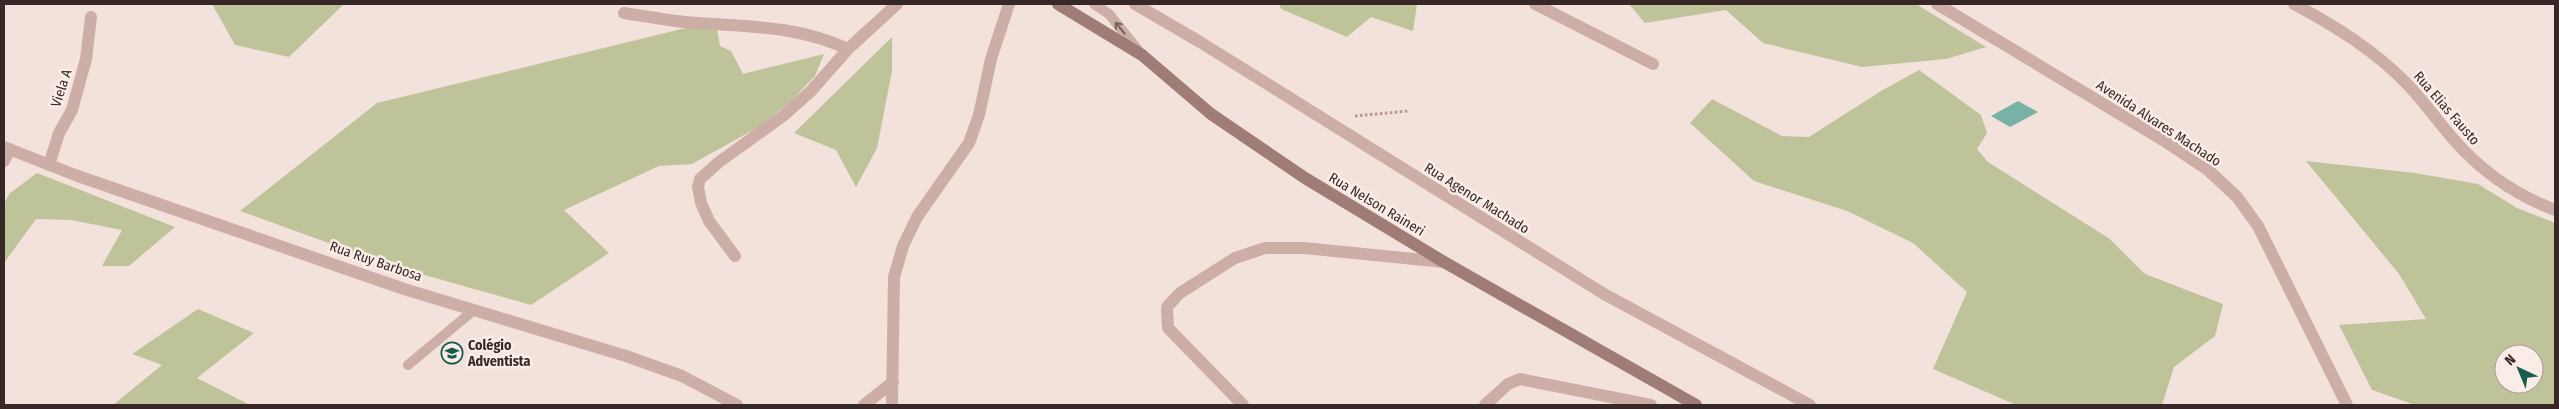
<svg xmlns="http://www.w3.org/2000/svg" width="2559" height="409" font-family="'Fira Sans Condensed',sans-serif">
  <rect width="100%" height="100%" fill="#f3e2db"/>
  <path fill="#bfc39a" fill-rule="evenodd" d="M 212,4 L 344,4 L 289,57 L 235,45 Z
    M 1279,4 L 1417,4 L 1413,31 L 1371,17 L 1347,37 L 1281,9 Z
    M 1629,4 L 1916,4 L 1986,47 L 1946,59 L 1862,67 L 1763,43 L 1726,10 L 1645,23 Z
    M 694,26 L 717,28 L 720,46 L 731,51 L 743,74 L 824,54 L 815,76 L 791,101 L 762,125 L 692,164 L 659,166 L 564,210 L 609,253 L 531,305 L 392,266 L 240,211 L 377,103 Z
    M 892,37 L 892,71 L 877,148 L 856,187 L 836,150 L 794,133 Z
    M 1919,70 L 1981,115 L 1987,133 L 1977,149 L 1988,162 L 2110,239 L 2145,274 L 2223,304 L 2215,336 L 2174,367 L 2162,405 L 2016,405 L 1933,369 L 1967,292 L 1913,243 L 1847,211 L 1754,181 L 1690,123 L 1712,99 L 1782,136 L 1809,137 L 1881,91 Z
    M 2306,161 L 2415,173 L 2478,184 L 2517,208 L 2555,223 L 2555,405 L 2415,405 L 2372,390 L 2339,325 L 2426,319 L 2399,274 ZM 2504,354 L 2534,354 L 2534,384 L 2504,384 Z
    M 37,173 L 175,227 L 129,266 L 102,266 L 122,230 L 71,220 L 36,219 L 4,263 L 4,203 L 10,193 Z
    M 198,309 L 254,333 L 197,378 L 248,404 L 113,405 L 162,365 L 132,354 Z"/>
  <path fill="#78b2a6" d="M 2018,101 L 2038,112 L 2010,127 L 1991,116 Z"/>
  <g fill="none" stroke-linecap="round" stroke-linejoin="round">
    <path stroke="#b89890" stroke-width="3" stroke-dasharray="2.5 2.5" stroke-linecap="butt" d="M 1355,116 L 1408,111"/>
    <path stroke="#ccaea6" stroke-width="10" d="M 1094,4 L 1109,14 L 1138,50
      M 408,365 L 474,310"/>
    <path stroke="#ccaea6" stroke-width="12" d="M 1135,4 L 1200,42 L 1604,294 L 1810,405
      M 1535,4 L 1653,64
      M 1937,4 L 2163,140 L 2208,170 L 2237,197 L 2258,226 L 2347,405
      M 2294,4 C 2335,26 2374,50 2406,83 C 2424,101 2438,122 2455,141 C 2483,173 2516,195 2555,210
      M 624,13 C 644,16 665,20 685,22 C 744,27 793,24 848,49
      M 4,147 L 75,175 L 404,289 L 626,356 L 682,376 L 737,405
      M 4,161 L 10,149
      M 49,165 L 59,133 L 72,110 L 86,59 L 91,17
      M 735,256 L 709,221 L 701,203 L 698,187 L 700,179 L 719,162 L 783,116 L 811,91 L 848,49 L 897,4
      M 864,405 L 893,382
      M 892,405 L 894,277 L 903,246 L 917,217 L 969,143 L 979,115 L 991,59 L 1009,4
      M 1243,405 L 1168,328 L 1167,307 L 1180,293 L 1235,258 L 1265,248 L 1304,248 L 1444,262
      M 1485,405 L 1508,384 L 1520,379 L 1651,405"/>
    <path stroke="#a07c77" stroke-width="12" d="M 1058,4 L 1142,55 L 1211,114 L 1305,178 L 1444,262 L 1696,405"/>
  </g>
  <defs><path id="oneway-shaft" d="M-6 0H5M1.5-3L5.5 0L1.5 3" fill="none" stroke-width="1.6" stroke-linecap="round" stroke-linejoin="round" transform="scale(1.25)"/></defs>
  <use stroke="#7a6460" href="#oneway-shaft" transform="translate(1120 28) rotate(-130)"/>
  <defs>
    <g id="school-ring" transform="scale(1.125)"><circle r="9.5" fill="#faede7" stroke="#1a5b50" stroke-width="1.5"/><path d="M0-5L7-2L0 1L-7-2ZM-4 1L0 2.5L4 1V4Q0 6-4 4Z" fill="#1a5b50"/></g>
  </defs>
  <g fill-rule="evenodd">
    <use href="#school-ring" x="452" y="353"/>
  </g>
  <g text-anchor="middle" stroke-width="5" stroke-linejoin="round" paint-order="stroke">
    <g font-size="14" fill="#372827" stroke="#faede7">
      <text transform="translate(61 88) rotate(-72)" y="5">Viela A</text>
      <text transform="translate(2447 108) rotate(49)" y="5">Rua Elias Fausto</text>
      <text transform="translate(2159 123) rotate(33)" y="5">Avenida Alvares Machado</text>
      <text transform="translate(1477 198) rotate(32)" y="5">Rua Agenor Machado</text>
      <text transform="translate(1377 204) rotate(31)" y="5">Rua Nelson Raineri</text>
      <text transform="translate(376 261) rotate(19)" y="5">Rua Ruy Barbosa</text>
    </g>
    <g font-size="14" font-weight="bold" fill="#372827" stroke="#faede7" text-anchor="start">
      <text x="468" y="350">Colégio<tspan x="468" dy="16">Adventista</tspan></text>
    </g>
  </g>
  <rect width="2559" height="409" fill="none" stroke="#372827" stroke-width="10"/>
  <g transform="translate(2519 369) rotate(316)"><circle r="24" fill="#faede7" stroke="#ac9e9a"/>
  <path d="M0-4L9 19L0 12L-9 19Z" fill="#1a5b50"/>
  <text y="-8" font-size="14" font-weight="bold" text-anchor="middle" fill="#372827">N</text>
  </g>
</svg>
